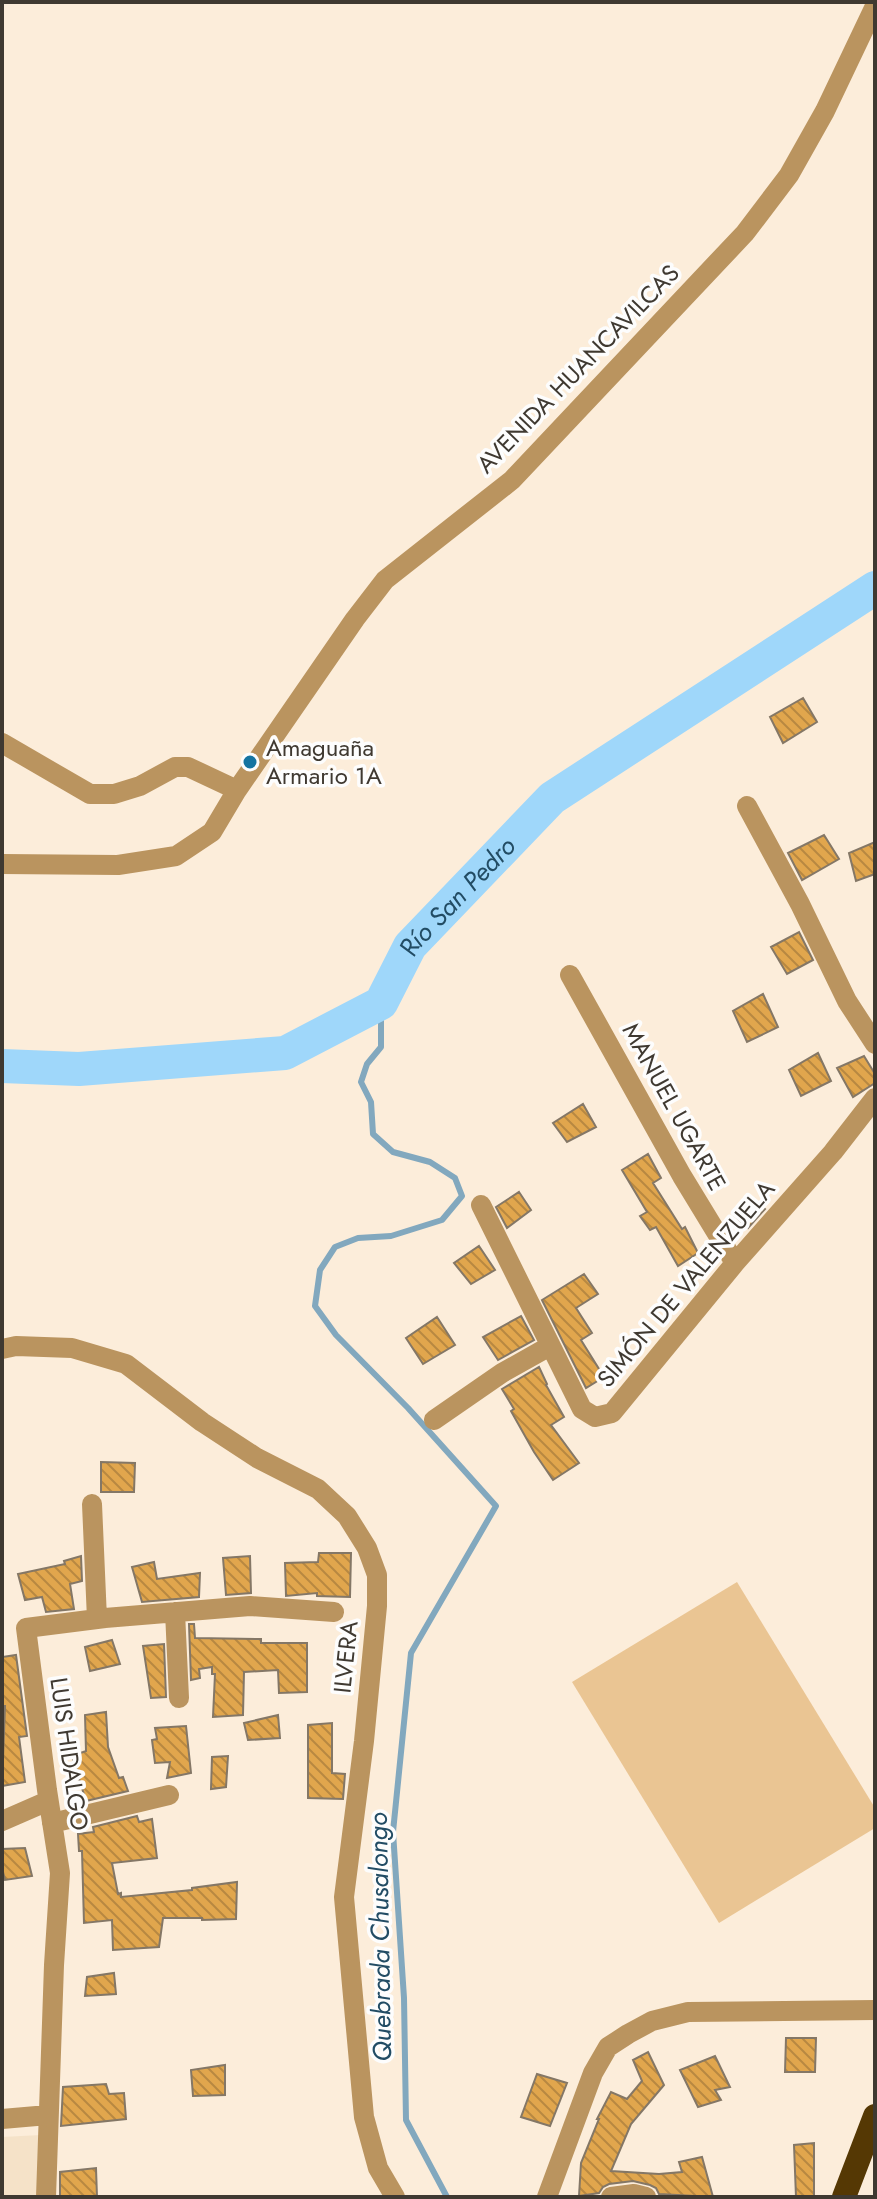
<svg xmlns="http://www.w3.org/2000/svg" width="877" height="2199" font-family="Jost,sans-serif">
  <defs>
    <pattern id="building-back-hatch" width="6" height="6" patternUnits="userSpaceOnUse" patternTransform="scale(2)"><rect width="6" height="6" fill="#e1a64d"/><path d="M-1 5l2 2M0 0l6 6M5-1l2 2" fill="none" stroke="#b88841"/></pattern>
  </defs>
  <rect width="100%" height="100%" fill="#fcedda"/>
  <path fill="#f5e2c8" d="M 41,2135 L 40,2197 L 2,2197 L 2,2137 Z"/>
  <path fill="#eac593" d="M 737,1582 L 875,1808 L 875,1828 L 719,1923 L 572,1682 Z"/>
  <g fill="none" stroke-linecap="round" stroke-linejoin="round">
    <path stroke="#82a8be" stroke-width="6" d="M 381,1003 L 381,1047 L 367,1064 L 361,1082 L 371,1102 L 373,1134 L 393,1152 L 430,1162 L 455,1178 L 462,1196 L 442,1220 L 391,1236 L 358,1238 L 335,1247 L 320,1270 L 315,1306 L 336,1335 L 408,1408 L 496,1506 L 411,1653 L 393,1832 L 404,1998 L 406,2120 L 447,2197"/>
    <path stroke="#9fd7fa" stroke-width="34" id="s1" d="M 2,1066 L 79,1069 L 285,1053 L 381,1003 L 410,946 L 552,798 L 875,588"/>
  </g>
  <path fill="url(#building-back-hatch)" stroke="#847766" stroke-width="2" d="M 803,698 L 817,722 L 783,743 L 770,717 Z
    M 824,835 L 839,859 L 802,880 L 788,853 Z
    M 875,842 L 875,874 L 856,881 L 849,853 Z
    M 799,932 L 813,960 L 787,974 L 771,947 Z
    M 763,994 L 778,1027 L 747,1042 L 733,1011 Z
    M 818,1053 L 831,1081 L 801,1096 L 789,1070 Z
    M 864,1056 L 875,1074 L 875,1083 L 853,1097 L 837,1068 Z
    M 583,1104 L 596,1127 L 567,1142 L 553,1123 Z
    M 648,1154 L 661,1178 L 653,1183 L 682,1229 L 685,1227 L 698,1253 L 678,1266 L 656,1227 L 650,1230 L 640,1216 L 647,1212 L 622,1170 Z
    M 519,1192 L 531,1210 L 507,1228 L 496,1207 Z
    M 751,1197 L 765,1209 L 748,1228 L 735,1216 Z
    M 479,1246 L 495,1270 L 471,1284 L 454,1263 Z
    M 584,1274 L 598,1294 L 576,1308 L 592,1333 L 581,1340 L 604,1377 L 586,1388 L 542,1300 Z
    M 521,1316 L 534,1340 L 498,1360 L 483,1337 Z
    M 437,1317 L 455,1345 L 423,1364 L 406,1338 Z
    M 539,1367 L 547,1384 L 546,1385 L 564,1417 L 551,1425 L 579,1463 L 553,1480 L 534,1452 L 511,1411 L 514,1409 L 502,1389 Z
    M 101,1462 L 135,1463 L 134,1492 L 101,1492 Z
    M 319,1553 L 351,1553 L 350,1597 L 317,1596 L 317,1593 L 286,1596 L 285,1563 L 318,1562 Z
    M 81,1556 L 82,1581 L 70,1584 L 74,1609 L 46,1612 L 42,1597 L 25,1600 L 18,1574 L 65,1564 L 64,1561 Z
    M 250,1556 L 251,1593 L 226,1595 L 223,1558 Z
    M 154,1562 L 157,1579 L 200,1573 L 199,1597 L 142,1602 L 132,1567 Z
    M 189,1624 L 194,1624 L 195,1638 L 261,1639 L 261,1643 L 307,1643 L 307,1692 L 279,1693 L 278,1670 L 244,1672 L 243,1715 L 213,1717 L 215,1674 L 212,1674 L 212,1667 L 199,1669 L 200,1678 L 191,1680 Z
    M 112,1640 L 120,1664 L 90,1671 L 85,1647 Z
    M 164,1644 L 166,1697 L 151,1698 L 143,1646 Z
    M 16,1655 L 27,1736 L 19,1737 L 25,1782 L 2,1786 L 5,1706 L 2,1706 L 2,1657 Z
    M 106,1712 L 108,1747 L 119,1778 L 123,1777 L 128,1791 L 86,1801 L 72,1756 L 86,1751 L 85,1715 Z
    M 278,1715 L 280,1738 L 248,1740 L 244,1723 Z
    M 332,1723 L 332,1773 L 345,1774 L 343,1799 L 308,1798 L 308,1725 Z
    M 186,1726 L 191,1773 L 167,1778 L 170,1762 L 155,1763 L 152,1740 L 157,1739 L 155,1728 Z
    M 228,1756 L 226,1787 L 211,1789 L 212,1757 Z
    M 137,1816 L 139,1822 L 152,1819 L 157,1858 L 112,1863 L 118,1894 L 121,1893 L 121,1897 L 192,1890 L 192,1888 L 237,1882 L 236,1919 L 202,1920 L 202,1918 L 163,1918 L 159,1947 L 113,1950 L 112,1920 L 84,1923 L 82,1851 L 79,1851 L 78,1834 L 94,1832 L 93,1827 Z
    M 25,1848 L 32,1876 L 5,1880 L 2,1868 L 2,1849 Z
    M 114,1973 L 116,1994 L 85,1996 L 87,1977 Z
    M 786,2038 L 816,2038 L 815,2072 L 785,2072 Z
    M 648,2052 L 664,2085 L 631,2124 L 611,2171 L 659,2174 L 682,2172 L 679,2162 L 702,2157 L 713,2197 L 659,2194 L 656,2188 L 650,2185 L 633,2181 L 609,2184 L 603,2187 L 599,2193 L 579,2196 L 581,2163 L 599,2119 L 597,2119 L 611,2092 L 627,2099 L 642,2081 L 633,2060 Z
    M 715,2056 L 730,2087 L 715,2090 L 721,2100 L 698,2107 L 680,2070 Z
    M 225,2065 L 225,2095 L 193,2096 L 191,2070 Z
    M 537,2074 L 567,2083 L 550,2126 L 521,2117 Z
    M 106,2084 L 109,2094 L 124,2093 L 126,2119 L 61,2126 L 63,2087 Z
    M 814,2143 L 814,2197 L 796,2197 L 794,2145 Z
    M 96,2168 L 97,2197 L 60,2197 L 60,2172 Z"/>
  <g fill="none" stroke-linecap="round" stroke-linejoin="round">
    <path stroke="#ba945f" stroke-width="20" d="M 2,743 L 90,794 L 114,794 L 140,786 L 175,767 L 188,767 L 237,790
      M 747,806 L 800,904 L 847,1001 L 875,1044
      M 2,864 L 118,865 L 176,856 L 212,832 L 237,790 L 355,619 L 385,580 L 512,480 L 745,233 L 789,175 L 825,111 L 875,6
      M 570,975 L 682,1176 L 735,1263
      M 481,1205 L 582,1409 L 595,1417 L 612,1413 L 735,1263 L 833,1152 L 875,1098
      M 2,1349 L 16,1346 L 72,1348 L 126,1364 L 202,1422 L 257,1458 L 318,1489 L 347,1516 L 367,1548 L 377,1575 L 377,1606 L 364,1741 L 344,1897 L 364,2117 L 378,2168 L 395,2197
      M 434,1420 L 502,1373 L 550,1346
      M 92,1504 L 97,1619
      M 175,1612 L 179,1698
      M 2,1821 L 48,1801
      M 52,1823 L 169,1795
      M 2,2119 L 48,2115
      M 46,2197 L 54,1965 L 60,1873 L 47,1790 L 26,1628 L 105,1618 L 250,1606 L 334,1612
      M 547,2197 L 593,2073 L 608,2047 L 628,2034 L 652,2021 L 688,2012 L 875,2010
      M 611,2197 L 634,2194 L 646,2197"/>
    <path stroke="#553804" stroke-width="24" d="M 844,2197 L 875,2116"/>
  </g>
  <circle fill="#1574a1" stroke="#fdfdfd" stroke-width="3" cx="250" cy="762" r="8"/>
  <g text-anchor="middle" stroke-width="7" stroke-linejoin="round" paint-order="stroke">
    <g font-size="24" fill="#3f3931" stroke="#fdfdfd">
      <text transform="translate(578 369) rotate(-46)" y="8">AVENIDA HUANCAVILCAS</text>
      <text transform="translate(674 1107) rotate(61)" y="8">MANUEL UGARTE</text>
      <text transform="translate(686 1284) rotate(-50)" y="8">SIMÓN DE VALENZUELA</text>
      <text transform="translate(346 1657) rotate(-84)" y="8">ILVERA</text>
      <text transform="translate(69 1754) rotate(82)" y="8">LUIS HIDALGO</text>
    </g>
    <g font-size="24" fill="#3f3931" stroke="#fdfdfd" text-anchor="start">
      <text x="266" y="756">Amaguaña<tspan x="266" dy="28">Armario 1A</tspan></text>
    </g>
    <g font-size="26" font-style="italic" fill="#224c64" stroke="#fdfdfd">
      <text dy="9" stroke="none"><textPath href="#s1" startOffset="524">Río San Pedro</textPath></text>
      <text transform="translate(380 1937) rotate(-91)" y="9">Quebrada Chusalongo</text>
    </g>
  </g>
  <rect width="877" height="2199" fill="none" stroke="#3f3931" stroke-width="8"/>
</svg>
